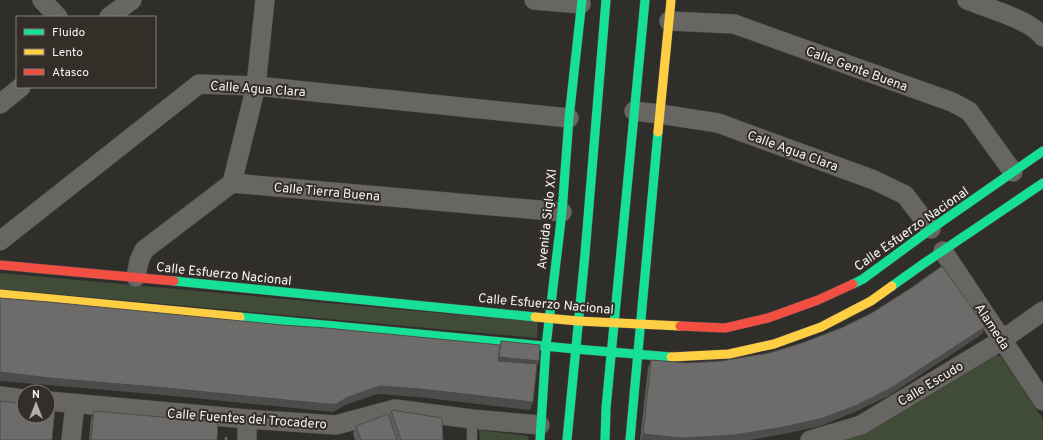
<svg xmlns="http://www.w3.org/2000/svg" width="1043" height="440" font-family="Overpass,sans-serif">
  <rect width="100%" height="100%" fill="#302e2b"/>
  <path fill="#404c37" d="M 0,273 L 538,322 L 537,338 L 0,289 Z
    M 994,354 L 1001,357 L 1043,419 L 1043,440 L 837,440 Z
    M 479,430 L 528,436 L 529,440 L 480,440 Z"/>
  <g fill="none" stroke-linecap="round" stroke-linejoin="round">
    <g stroke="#4d4b48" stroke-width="11">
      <path id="lane" d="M 472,419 L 472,440"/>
    </g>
    <g stroke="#4d4b48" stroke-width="20">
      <path id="street" d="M 42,0 L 58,17
        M 534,0 L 581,4
        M 967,0 C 987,8 1031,20 1043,37
        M 109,17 L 132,0
        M 669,21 L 734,24 L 952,102 L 969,111 L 1013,172
        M 0,104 L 21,87
        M 634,111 L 660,114 L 718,123 L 874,180 L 905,195 L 931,229
        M 232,183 L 256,86 L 265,0
        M 0,241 L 199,84 L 256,86 L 569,118
        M 943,251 L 1043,401
        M 136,277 L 139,261 L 144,250 L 232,183 L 562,212
        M 0,396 L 24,399
        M 48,401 L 247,419 L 336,425 L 395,409 L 472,419 L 540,425
        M 247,419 L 247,440
        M 71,440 L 75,404
        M 810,440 L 861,425 L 1002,340 L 1043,311"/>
    </g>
    <g stroke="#4d4b48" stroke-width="10">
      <path id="fast" d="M 174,281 L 535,317
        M 853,284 L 863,279 L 931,229 L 1043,151
        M 892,286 L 923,264 L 1043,183
        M 240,317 L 575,349 L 671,357
        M 540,440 L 546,346 L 562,212 L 569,118 L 582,0
        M 567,440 L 585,254 L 606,0
        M 605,440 L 606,408 L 645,0
        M 630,440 L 658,132"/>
    </g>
    <g stroke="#4d4b48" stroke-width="10">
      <path id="slow" d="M 658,132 L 671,0
        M 0,294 L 240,317
        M 535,317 L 578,321 L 680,326
        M 671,357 L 729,354 L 774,344 L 821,327 L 871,301 L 892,286"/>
    </g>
    <g stroke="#4d4b48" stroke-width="10">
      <path id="jam" d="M 0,265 L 174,281
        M 680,326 L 725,328 L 768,318 L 818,300 L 853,284"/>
    </g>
    <path stroke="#686765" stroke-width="2.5" stroke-dasharray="3 3" stroke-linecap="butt" d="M 226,440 L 226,434"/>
    <use href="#lane" stroke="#686663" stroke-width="10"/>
    <use href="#street" stroke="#686663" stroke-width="19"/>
    <use href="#fast" stroke="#16e098" stroke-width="9"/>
    <use href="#slow" stroke="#ffcf43" stroke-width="9"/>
    <use href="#jam" stroke="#f24e42" stroke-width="9"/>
  </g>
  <path fill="#5f5d5b" d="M 985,327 L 982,334 L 888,396 L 854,412 L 820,426 L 782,434 L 749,440 L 640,440 L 648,368 L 651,360 L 688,363 L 722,361 L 769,353 L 799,344 Z
    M 391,410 L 443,440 L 355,440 L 353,434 L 356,426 L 388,417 Z
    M 94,411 L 217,440 L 89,440 L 91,419 Z"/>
  <path fill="#4d4c4a" d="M 985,327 L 982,334 L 888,396 L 854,412 L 820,426 L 782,434 L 749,440 L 641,440 L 643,434 Z
    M 499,357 L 539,361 L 534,372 L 495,369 Z
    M 0,372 L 348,397 L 380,386 L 421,389 L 533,402 L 530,410 L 418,397 L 377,394 L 345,405 L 333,412 L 324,411 L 164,395 L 47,385 L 0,381 Z"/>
  <path fill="#6e6c6a" stroke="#4d4c4a" d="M 942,266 L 985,327 L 891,388 L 857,405 L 823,418 L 784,427 L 734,435 L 681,438 L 643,434 L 651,360 L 688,363 L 722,361 L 769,353 L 799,344 L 841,328 L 870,314 L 911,288 Z
    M 0,298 L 49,302 L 282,325 L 326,328 L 500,345 L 498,361 L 537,364 L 533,402 L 421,389 L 380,386 L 348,397 L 336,404 L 327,404 L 167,388 L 50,378 L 0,372 Z
    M 501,341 L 540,345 L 539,361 L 499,357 Z
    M 0,401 L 24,404 L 24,416 L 48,416 L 48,406 L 55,407 L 52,440 L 0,440 Z
    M 391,410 L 442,418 L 443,440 L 401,440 Z
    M 94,411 L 218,422 L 217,440 L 91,440 Z
    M 388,414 L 397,440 L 361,440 L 356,426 Z"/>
  <g text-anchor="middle" stroke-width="4" stroke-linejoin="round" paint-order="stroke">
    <g font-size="13" fill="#f7f4f0" stroke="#332e28">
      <text transform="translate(857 68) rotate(20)" y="5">Calle Gente Buena</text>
      <text transform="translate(258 88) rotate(4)" y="5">Calle Agua Clara</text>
      <text transform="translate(793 150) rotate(20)" y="5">Calle Agua Clara</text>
      <text transform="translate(327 191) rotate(5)" y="5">Calle Tierra Buena</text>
      <text transform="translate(546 219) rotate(-84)" y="5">Avenida Siglo XXI</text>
      <text transform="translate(911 228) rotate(-35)" y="5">Calle Esfuerzo Nacional</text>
      <text transform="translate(224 273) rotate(6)" y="5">Calle Esfuerzo Nacional</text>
      <text transform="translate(546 303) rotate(5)" y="5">Calle Esfuerzo Nacional</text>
      <text transform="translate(993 326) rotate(57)" y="5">Alameda</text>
      <text transform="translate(930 383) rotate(-31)" y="5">Calle Escudo</text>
      <text transform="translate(247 418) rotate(4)" y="5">Calle Fuentes del Trocadero</text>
    </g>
  </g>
  <rect x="16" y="16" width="140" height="72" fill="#332e28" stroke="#817d78"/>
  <rect x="24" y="29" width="20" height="6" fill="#16e098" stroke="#817d78"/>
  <text x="52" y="36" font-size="12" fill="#f7f4f0">Fluido</text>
  <rect x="24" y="49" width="20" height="6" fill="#ffcf43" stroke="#817d78"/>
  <text x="52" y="56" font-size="12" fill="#f7f4f0">Lento</text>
  <rect x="24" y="69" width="20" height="6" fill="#f24e42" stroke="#817d78"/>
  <text x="52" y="76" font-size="12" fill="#f7f4f0">Atasco</text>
  <g transform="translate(36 404)"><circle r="19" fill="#332e28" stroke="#817d78"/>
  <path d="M0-3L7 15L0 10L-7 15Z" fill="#b1afab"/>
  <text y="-6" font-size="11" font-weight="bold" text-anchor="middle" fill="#f7f4f0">N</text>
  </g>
</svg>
